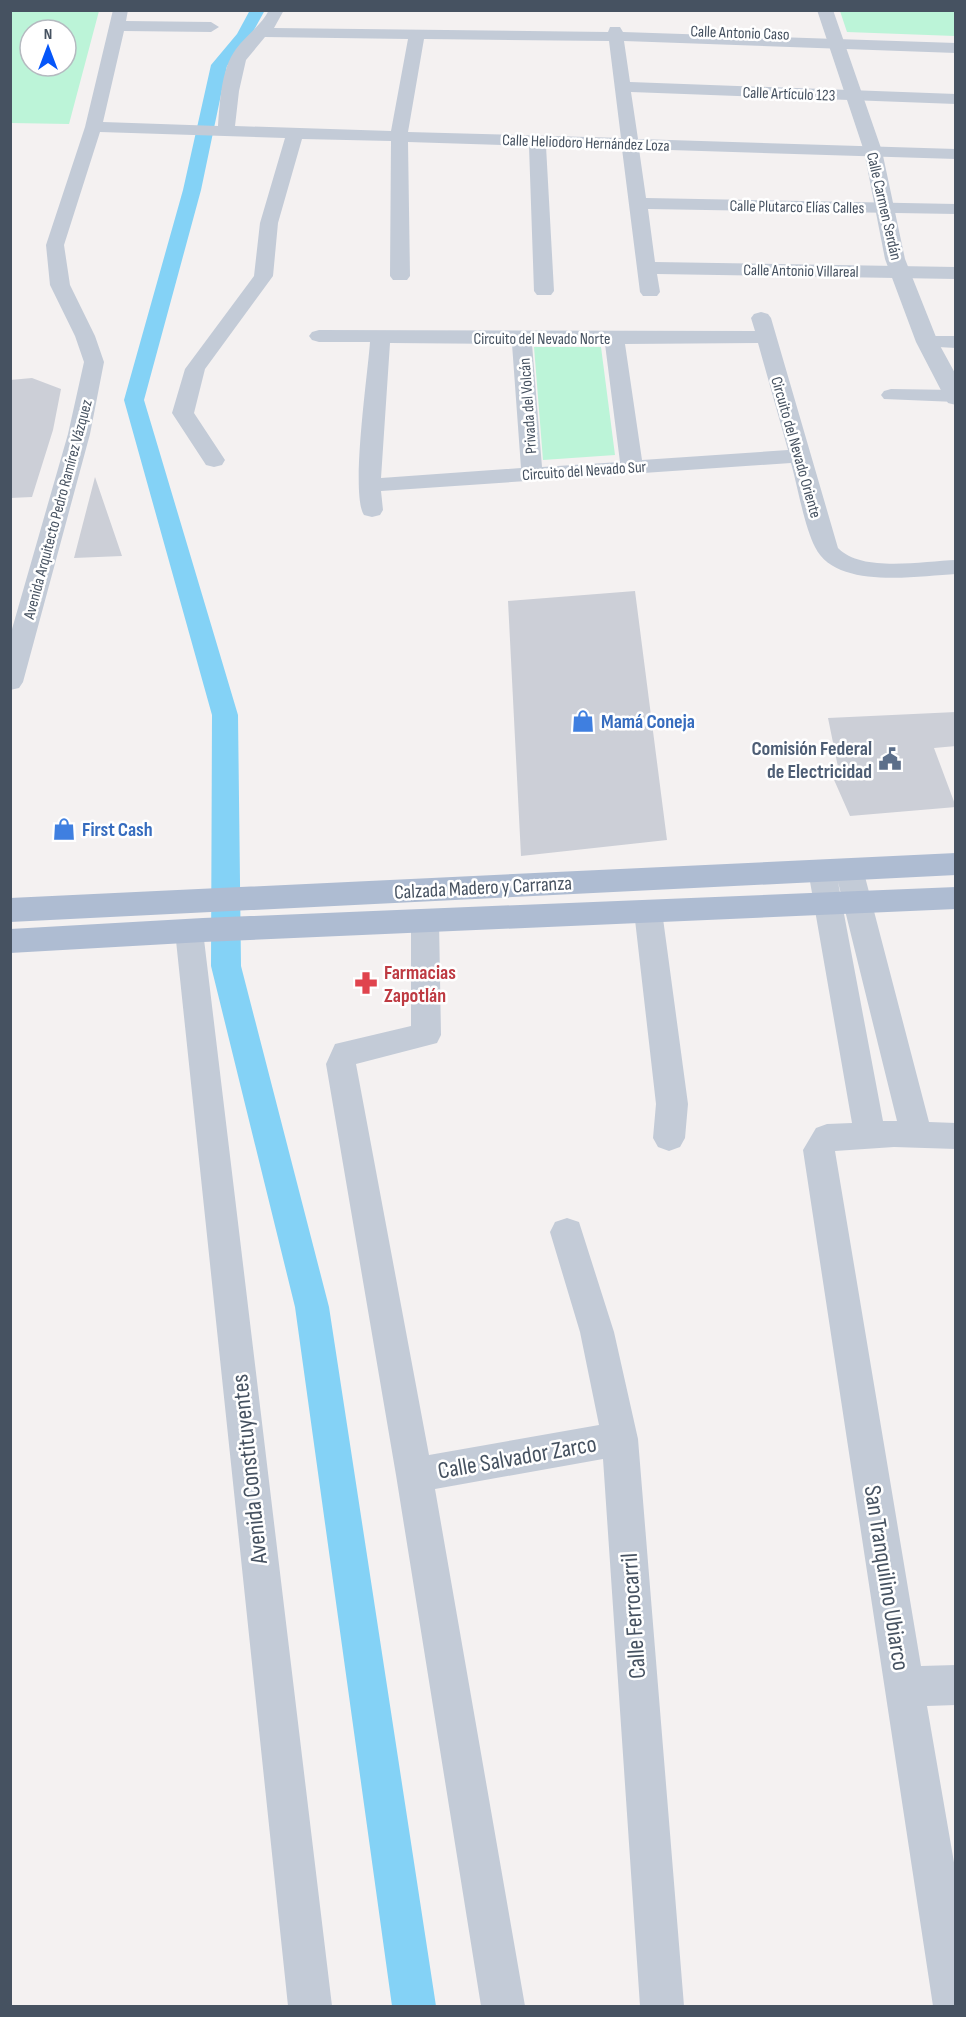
<svg xmlns="http://www.w3.org/2000/svg" width="966" height="2017" font-family="'Sofia Sans Condensed',sans-serif">
  <rect width="100%" height="100%" fill="#f4f1f1"/>
  <path fill="#bcf4d8" fill-rule="evenodd" d="M 11,10 L 99,11 L 69,124 L 11,123 ZM 30,30 L 66,30 L 66,66 L 30,66 Z
    M 840,11 L 955,11 L 955,36 L 847,32 Z
    M 534,347 L 601,347 L 615,455 L 543,460 Z"/>
  <g fill="none" stroke-linecap="round" stroke-linejoin="round">
    <path fill="#84d2f6" fill-rule="evenodd" d="M 250,10 L 265,10 L 249,39 L 227,66 L 201,190 L 144,400 L 238,715 L 241,966 L 329,1307 L 436,2006 L 392,2006 L 295,1307 L 211,966 L 212,715 L 124,400 L 183,190 L 211,65 L 237,34 Z"/>
  </g>
  <path fill="#cccfd7" d="M 32,378 L 61,389 L 53,430 L 32,497 L 10,498 L 10,380 Z
    M 95,477 L 122,556 L 74,558 Z
    M 635,591 L 667,840 L 521,856 L 508,601 Z
    M 956,712 L 956,746 L 934,748 L 956,807 L 850,816 L 831,773 L 839,772 L 828,718 Z"/>
  <g fill="none" stroke-linecap="round" stroke-linejoin="round">
    <path fill="#c3cbd7" fill-rule="evenodd" d="M 113,10 L 128,10 L 126,21 L 211,22 L 219,27 L 211,32 L 124,31 L 103,122 L 218,126 C 220,102 221,69 236,49 C 246,35 261,26 269,10 L 284,10 L 274,28 L 608,32 L 610,27 L 620,27 L 623,32 L 956,43 L 956,53 L 624,41 L 630,82 L 956,94 L 956,104 L 631,92 L 638,139 L 956,149 L 956,159 L 639,149 L 646,198 L 956,204 L 956,214 L 648,209 L 655,262 L 956,267 L 956,279 L 657,274 L 660,292 L 657,296 L 643,296 L 640,292 L 622,149 L 546,146 L 554,291 L 551,295 L 537,295 L 534,291 L 529,146 L 408,142 L 410,276 L 407,280 L 393,280 L 390,276 L 391,141 L 302,139 L 278,223 L 273,276 L 205,369 L 194,413 L 225,460 L 222,465 L 214,467 L 206,465 L 172,413 L 185,369 L 254,276 L 260,223 L 285,138 L 100,132 L 64,245 L 70,285 L 95,336 L 104,362 L 90,434 L 23,682 L 19,688 L 10,690 L 10,636 L 68,434 L 84,362 L 75,336 L 50,285 L 46,245 L 85,127 ZM 265,37 L 408,39 L 391,131 L 235,126 L 239,91 L 246,60 ZM 424,39 L 609,41 L 621,138 L 408,132 Z
      M 761,312 L 768,314 L 771,318 L 838,548 C 862,573 923,561 956,560 L 956,574 C 916,576 836,590 815,547 C 804,525 798,488 791,463 L 381,491 L 383,510 L 380,515 L 372,517 L 364,515 C 350,494 368,373 370,342 L 319,342 L 312,340 L 309,336 L 312,332 L 319,330 L 755,331 L 751,318 L 754,314 ZM 390,343 L 512,344 L 521,468 L 381,478 ZM 758,343 L 788,450 L 642,460 L 625,344 ZM 532,344 L 605,344 L 620,462 L 542,467 Z
      M 927,336 L 956,336 L 956,348 L 920,346 L 917,342 L 920,338 Z
      M 891,389 L 956,390 L 956,402 L 884,399 L 881,395 L 884,391 Z
      M 849,859 L 859,862 L 863,869 L 929,1122 L 956,1123 L 956,1149 L 894,1147 L 835,1151 L 921,1666 L 956,1665 L 956,1705 L 927,1706 L 956,1874 L 956,2006 L 933,2006 L 803,1150 L 816,1128 L 827,1124 L 852,1123 L 808,870 L 812,863 L 822,860 L 832,863 L 835,869 L 839,862 ZM 838,882 L 897,1121 L 883,1121 Z
      M 648,900 L 658,904 L 662,911 L 688,1104 L 685,1138 L 680,1147 L 669,1151 L 658,1147 L 653,1138 L 656,1104 L 634,911 L 638,904 Z
      M 425,910 L 435,913 L 439,921 L 441,1035 L 437,1043 L 356,1064 L 429,1455 L 599,1425 L 580,1332 L 550,1232 L 555,1222 L 567,1218 L 579,1222 L 614,1332 L 638,1439 L 684,2006 L 640,2006 L 603,1459 L 435,1489 L 525,2006 L 481,2006 L 396,1475 L 326,1064 L 335,1044 L 411,1026 L 411,921 L 415,913 Z
      M 189,920 L 199,923 L 203,931 L 332,2006 L 288,2006 L 175,931 L 179,923 Z"/>
    <path fill="#c3cbd7" fill-rule="evenodd" d="M 817,10 L 833,10 L 882,151 L 905,259 L 938,342 L 956,375 L 956,405 L 948,403 L 945,398 L 916,342 L 885,259 L 864,151 Z"/>
    <path fill="#aebcd2" fill-rule="evenodd" d="M 956,853 L 956,875 L 10,922 L 10,898 Z
      M 956,887 L 956,909 L 203,942 L 10,953 L 10,929 L 203,918 Z"/>
  </g>
  <defs>
    <g id="shop-bare" transform="scale(1.8)"><path d="M-5-2.5h2.3a2.7 3.5 0 0 1 5.4 0H5L5.5 6h-11ZM-1.5-2.5h3a1.5 2.3 0 0 0-3 0Z" fill="#3f7fe0" stroke="#fff" stroke-width="2.5" paint-order="stroke"/></g>
    <g id="civic-bare" transform="scale(1.8)"><path d="M-.6-6.5H3V-4.5H.6V-3L4-1V1h2V6H-6V1h2V-1L-.6-3ZM-1.2 2.5V6h2.4V2.5Z" fill="#5c6f8a" stroke="#fff" stroke-width="2.5" paint-order="stroke"/></g>
    <g id="pharmacy-bare" transform="scale(1.8)"><path d="M-2-6h4v4h4v4h-4v4h-4v-4h-4v-4h4Z" fill="#e0444e" stroke="#fff" stroke-width="2.5" paint-order="stroke"/></g>
  </defs>
  <g fill-rule="evenodd">
    <use href="#shop-bare" x="583" y="721"/>
    <use href="#civic-bare" x="890" y="759"/>
    <use href="#shop-bare" x="64" y="829"/>
    <use href="#pharmacy-bare" x="366" y="983"/>
  </g>
  <g text-anchor="middle" stroke-width="5" stroke-linejoin="round" paint-order="stroke">
    <g font-size="16" fill="#465261" stroke="#fff">
      <text transform="translate(740 32) rotate(2)" y="6">Calle Antonio Caso</text>
      <text transform="translate(789 93) rotate(2)" y="6">Calle Artículo 123</text>
      <text transform="translate(586 142) rotate(2)" y="6">Calle Heliodoro Hernández Loza</text>
      <text transform="translate(797 206) rotate(1)" y="6">Calle Plutarco Elías Calles</text>
      <text transform="translate(885 206) rotate(77)" y="6">Calle Carmen Serdán</text>
      <text transform="translate(801 270) rotate(1)" y="6">Calle Antonio Villareal</text>
      <text x="542" y="344">Circuito del Nevado Norte</text>
      <text transform="translate(527 406) rotate(-94)" y="6">Privada del Volcán</text>
      <text transform="translate(797 447) rotate(74)" y="6">Circuito del Nevado Oriente</text>
      <text transform="translate(584 470) rotate(-4)" y="6">Circuito del Nevado Sur</text>
      <text transform="translate(57 509) rotate(-75)" y="6">Avenida Arquitecto Pedro Ramírez Vázquez</text>
    </g>
    <g font-size="20" font-weight="bold" fill="#366cbe" stroke="#fff" text-anchor="start">
      <text x="601" y="728">Mamá Coneja</text>
      <text x="82" y="836">First Cash</text>
    </g>
    <g font-size="20" font-weight="bold" fill="#4e5e75" stroke="#fff" text-anchor="end">
      <text x="872" y="755">Comisión Federal<tspan x="872" dy="23">de Electricidad</tspan></text>
    </g>
    <g font-size="20" fill="#465261" stroke="#fff">
      <text transform="translate(483 887) rotate(-3)" y="7">Calzada Madero y Carranza</text>
    </g>
    <g font-size="20" font-weight="bold" fill="#be3a42" stroke="#fff" text-anchor="start">
      <text x="384" y="979">Farmacias<tspan x="384" dy="23">Zapotlán</tspan></text>
    </g>
    <g font-size="24" fill="#465261" stroke="#fff">
      <text transform="translate(517 1457) rotate(-10)" y="8">Calle Salvador Zarco</text>
      <text transform="translate(249 1469) rotate(-96)" y="8">Avenida Constituyentes</text>
      <text transform="translate(887 1578) rotate(81)" y="8">San Tranquilino Ubiarco</text>
      <text transform="translate(633 1616) rotate(-94)" y="8">Calle Ferrocarril</text>
    </g>
  </g>
  <rect width="966" height="2017" fill="none" stroke="#465261" stroke-width="24"/>
  <g transform="translate(48 48)"><circle r="28" fill="#ffffff" stroke="#b5bac0" stroke-width="1.5"/>
  <path d="M0-4.5L10 22L0 15L-10 22Z" fill="#0556f9"/>
  <text y="-9" font-size="16" font-weight="bold" text-anchor="middle" fill="#465261">N</text>
  </g>
</svg>
